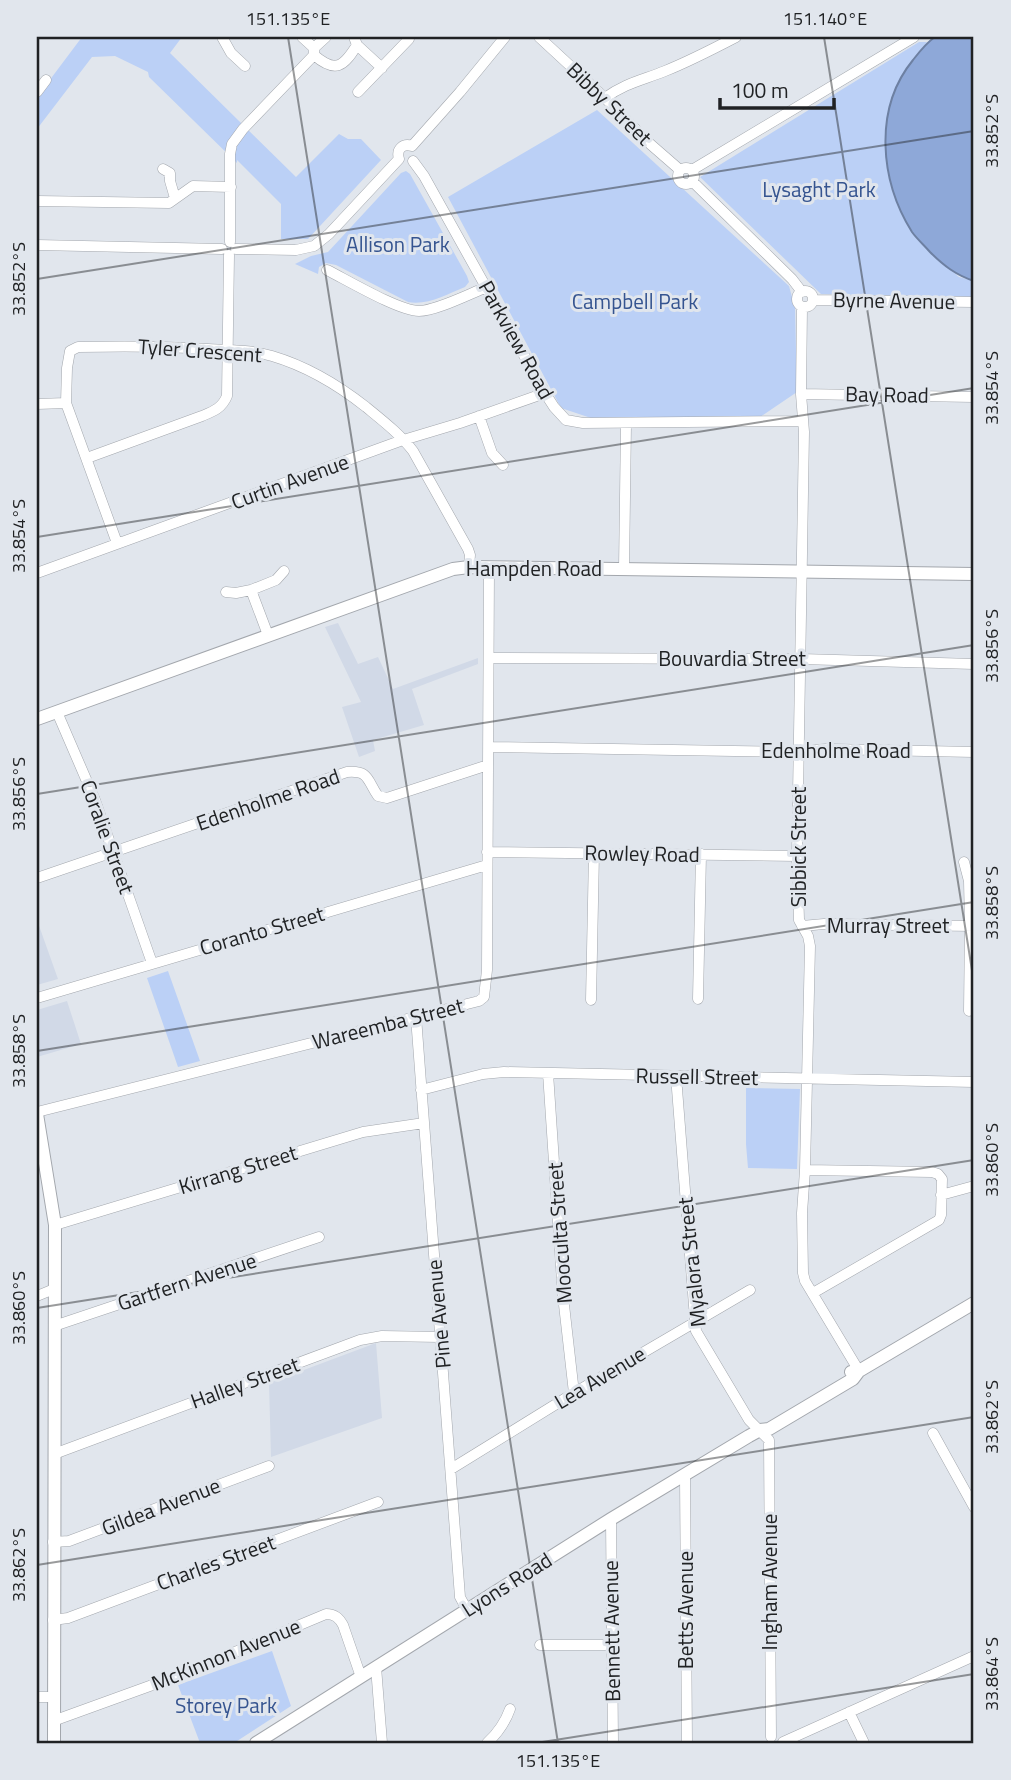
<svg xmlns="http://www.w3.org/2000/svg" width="1011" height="1780" font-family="'Titillium Web',sans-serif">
  <rect width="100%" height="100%" fill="#e1e6ed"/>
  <path fill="#d1d9e7" d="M 338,623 L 358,664 L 378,657 L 393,689 L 478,658 L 478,664 L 412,689 L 424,725 L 373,740 L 375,751 L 359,757 L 342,707 L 361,702 L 325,627 Z
    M 37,920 L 58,979 L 37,985 Z
    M 67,1001 L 81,1044 L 37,1057 L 37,1010 Z
    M 376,1343 L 382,1418 L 271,1457 L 269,1383 Z"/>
  <path fill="#bbd0f6" d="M 82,37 L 182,37 L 170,53 L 296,177 L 339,134 L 348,139 L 361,139 L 381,160 L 308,239 L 281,239 L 281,204 L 237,160 L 237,163 L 149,77 L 148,72 L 115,56 L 92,57 L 37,129 L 37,97 Z
    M 919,42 L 927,42 L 906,69 L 886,125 L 886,157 L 891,183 L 913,234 L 936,257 L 959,277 L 974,281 L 974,297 L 821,294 L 700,177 Z
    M 597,110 L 789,286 L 795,308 L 797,392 L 760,417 L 591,418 L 561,408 L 448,197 Z
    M 406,171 L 410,174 L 467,276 L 469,282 L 465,287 C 447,294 427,306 408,302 L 336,265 L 326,263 L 319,267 L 318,274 L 295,264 L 311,256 L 328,252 L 401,173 Z
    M 168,971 L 200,1061 L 178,1067 L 147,978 Z
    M 746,1088 L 800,1089 L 797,1169 L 748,1168 L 746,1144 Z
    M 272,1651 L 291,1706 L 234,1743 L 200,1743 L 178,1685 Z"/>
  <path fill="#8ea8d8" stroke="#6d80a2" stroke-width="2" d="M 935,37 L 974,37 L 974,281 C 956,275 944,266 930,252 C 924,245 917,239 912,232 C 880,181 873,109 913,60 C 920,51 926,43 935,37 Z"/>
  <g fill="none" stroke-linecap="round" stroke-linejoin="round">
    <g stroke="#a3a7ad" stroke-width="11">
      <path id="minor" d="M 222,37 L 231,53 L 245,66
        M 302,37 L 314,48
        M 326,37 L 314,48 L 314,55 C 336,74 344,66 357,45 L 354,37
        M 539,37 L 605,98 L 649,143 L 680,170
        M 357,45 L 382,68
        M 37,92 L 46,80
        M 358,92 L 409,39
        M 605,98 C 625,83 643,80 665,71 C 690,61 713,49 736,37
        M 412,146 L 460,92 L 505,37
        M 399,159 C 396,149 403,143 412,146
        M 413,161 L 424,176 L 545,393 L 554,407 L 566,420 L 583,423 L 803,421
        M678 176a8 8 0 1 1 16 0a8 8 0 1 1-16 0Z
        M 163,169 L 170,173 L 170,181 L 175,198
        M 692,170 L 914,37
        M 692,181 L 792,279 L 802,292
        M 37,201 L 169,203 L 193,186 L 231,187
        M 230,242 L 230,154 L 232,144 L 243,129 L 314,55
        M 37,245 L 222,249
        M 236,249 L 296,250 L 314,246 L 329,234 L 399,159
        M 327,270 C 347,280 399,311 419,311 C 436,311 469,294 487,287
        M797 299a8 8 0 1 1 16 0a8 8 0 1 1-16 0Z
        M 813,300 L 974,302
        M 802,307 L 801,394 L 804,432 L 797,856 L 799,920 L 808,936 L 810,946 L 805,1170 L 802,1213 L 803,1273 L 805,1281 L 859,1371
        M 801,394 L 974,397
        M 37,404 L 66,403
        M 479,416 L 492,453 L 503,465
        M 87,458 L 202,416 C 214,411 222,408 227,396 L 229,255
        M 117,543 L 66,403 L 67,368 L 70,351 L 78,347 C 121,346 165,346 208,349 C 229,350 251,350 272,356 C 306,366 338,385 366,407 C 383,421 400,434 413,451 L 468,549 L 470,555 L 469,567
        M 624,569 L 626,424
        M 37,573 L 400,441 L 460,423 L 545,393
        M 226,592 L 236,593 L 251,590
        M 268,635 L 251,590 L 276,580 L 284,571
        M 489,658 L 801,659 L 974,664
        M 57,712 L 95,800 L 152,963
        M 489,747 L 787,752 L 827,749 L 974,752
        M 487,852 L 797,856
        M 964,862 L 969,881 L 970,926 L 969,1011
        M 37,878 L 347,772 C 370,770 367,781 378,796 L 387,798 L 488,765
        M 802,926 L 824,924 L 974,926
        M 37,998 L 487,865
        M 698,999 L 701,854
        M 591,1000 L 594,853
        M 416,1017 L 460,1597 L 467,1610
        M 548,1073 L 563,1296 L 574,1393
        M 676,1076 L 696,1331 L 749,1420 L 769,1440 L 771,1737
        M 421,1090 L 483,1074 L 504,1072 L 974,1082
        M 37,1112 L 479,1001 L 484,997 L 487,970 L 489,568
        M 805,1170 L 932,1172 L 938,1174 L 942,1179 L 941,1215 L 939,1220 L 813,1293
        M 941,1195 L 974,1186
        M 55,1225 L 363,1132 L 424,1123
        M 37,1296 L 54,1289
        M 54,1326 L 319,1237
        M 933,1433 L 974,1507
        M 54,1454 L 360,1340 L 382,1336 L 440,1337
        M 451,1469 L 574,1393 L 750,1290
        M 685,1476 L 687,1743
        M 611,1519 L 613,1743
        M 53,1542 L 69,1541 L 269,1466
        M 53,1620 L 68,1618 L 378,1502
        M 540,1645 L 611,1645
        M 376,1667 L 382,1743
        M 37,1697 L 53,1697
        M 849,1712 L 864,1743
        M 53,1721 L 180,1675 L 326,1614 C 335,1614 339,1618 343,1625 L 361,1677
        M 783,1742 L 974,1656
        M 487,1743 C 498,1733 505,1723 510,1709"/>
    </g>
    <g stroke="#a3a7ad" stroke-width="14">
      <path id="major" d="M 37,719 L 453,569 L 469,567 L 974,574
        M 37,1114 L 55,1225 L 54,1743
        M 851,1372 L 859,1371 L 974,1303
        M 256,1743 L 611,1519 L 749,1436 L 760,1430 L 769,1429 L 853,1379 L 859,1371"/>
    </g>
    <use href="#minor" stroke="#fff" stroke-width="10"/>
    <use href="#major" stroke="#fff" stroke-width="12"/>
  </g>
  <path fill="none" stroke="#202224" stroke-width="2" stroke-opacity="0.45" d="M 288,37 L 558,1743M 824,37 L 974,983M 37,279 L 974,131M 37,537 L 974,388M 37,794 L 974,645M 37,1051 L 974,902M 37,1308 L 974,1160M 37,1565 L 974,1417M 536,1743 L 974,1674"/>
  <g text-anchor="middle" stroke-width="6" stroke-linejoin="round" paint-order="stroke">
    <g font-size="21" fill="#202224" stroke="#e1e6ed">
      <text transform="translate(609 104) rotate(44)" y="7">Bibby Street</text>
      <text transform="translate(894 301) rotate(1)" y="7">Byrne Avenue</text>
      <text transform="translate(516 340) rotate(61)" y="7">Parkview Road</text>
      <text transform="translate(200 351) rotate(4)" y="7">Tyler Crescent</text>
      <text transform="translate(887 395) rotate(1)" y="7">Bay Road</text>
      <text transform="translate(290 482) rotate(-20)" y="7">Curtin Avenue</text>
      <text x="534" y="576">Hampden Road</text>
      <text x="732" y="666">Bouvardia Street</text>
      <text x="836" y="758">Edenholme Road</text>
      <text transform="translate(268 800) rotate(-19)" y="7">Edenholme Road</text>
      <text transform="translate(107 837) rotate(70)" y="7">Coralie Street</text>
      <text transform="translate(799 847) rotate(-90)" y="7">Sibbick Street</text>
      <text transform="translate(642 854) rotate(1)" y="7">Rowley Road</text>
      <text x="888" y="933">Murray Street</text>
      <text transform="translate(262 931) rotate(-16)" y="7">Coranto Street</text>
      <text transform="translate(388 1024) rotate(-14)" y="7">Wareemba Street</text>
      <text transform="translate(697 1077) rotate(1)" y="7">Russell Street</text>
      <text transform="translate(238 1170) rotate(-17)" y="7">Kirrang Street</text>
      <text transform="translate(560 1233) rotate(-94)" y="7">Mooculta Street</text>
      <text transform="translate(692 1262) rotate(-96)" y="7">Myalora Street</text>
      <text transform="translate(187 1282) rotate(-18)" y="7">Gartfern Avenue</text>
      <text transform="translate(439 1314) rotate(-95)" y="7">Pine Avenue</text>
      <text transform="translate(600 1378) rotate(-31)" y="7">Lea Avenue</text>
      <text transform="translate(245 1383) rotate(-20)" y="7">Halley Street</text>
      <text transform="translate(161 1507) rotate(-21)" y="7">Gildea Avenue</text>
      <text transform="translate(216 1563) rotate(-20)" y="7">Charles Street</text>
      <text transform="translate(770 1582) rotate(-90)" y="7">Ingham Avenue</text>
      <text transform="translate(507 1585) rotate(-32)" y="7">Lyons Road</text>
      <text transform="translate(686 1610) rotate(-90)" y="7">Betts Avenue</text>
      <text transform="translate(612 1631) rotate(-91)" y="7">Bennett Avenue</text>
      <text transform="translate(226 1655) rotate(-22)" y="7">McKinnon Avenue</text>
    </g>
    <g font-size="21" fill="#355490" stroke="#e1e6ed">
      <text x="819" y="197">Lysaght Park</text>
      <text x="398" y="252">Allison Park</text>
      <text x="635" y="309">Campbell Park</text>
      <text x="226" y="1713">Storey Park</text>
    </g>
  </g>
  <rect width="1011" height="1780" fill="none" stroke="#e1e6ed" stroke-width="77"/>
  <path d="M720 98v10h114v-10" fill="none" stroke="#202224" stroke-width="3.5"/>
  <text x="731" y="98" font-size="21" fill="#202224" stroke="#e1e6ed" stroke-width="5" paint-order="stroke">100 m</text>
  <rect x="38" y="38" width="934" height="1704" fill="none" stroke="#202224" stroke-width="2.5"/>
  <g font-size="18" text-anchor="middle" fill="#202224">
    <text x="288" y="25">151.135°E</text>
    <text x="825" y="25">151.140°E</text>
    <text transform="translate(992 131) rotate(-90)" y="6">33.852°S</text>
    <text transform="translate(19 279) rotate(-90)" y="6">33.852°S</text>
    <text transform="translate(992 388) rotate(-90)" y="6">33.854°S</text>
    <text transform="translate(19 536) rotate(-90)" y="6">33.854°S</text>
    <text transform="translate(992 646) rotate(-90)" y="6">33.856°S</text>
    <text transform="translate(19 794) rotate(-90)" y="6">33.856°S</text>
    <text transform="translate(992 903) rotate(-90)" y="6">33.858°S</text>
    <text transform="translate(19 1051) rotate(-90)" y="6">33.858°S</text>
    <text transform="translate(992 1160) rotate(-90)" y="6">33.860°S</text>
    <text transform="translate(19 1308) rotate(-90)" y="6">33.860°S</text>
    <text transform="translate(992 1417) rotate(-90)" y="6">33.862°S</text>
    <text transform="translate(19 1565) rotate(-90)" y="6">33.862°S</text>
    <text transform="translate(992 1674) rotate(-90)" y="6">33.864°S</text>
    <text x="558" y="1767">151.135°E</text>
  </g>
</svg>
